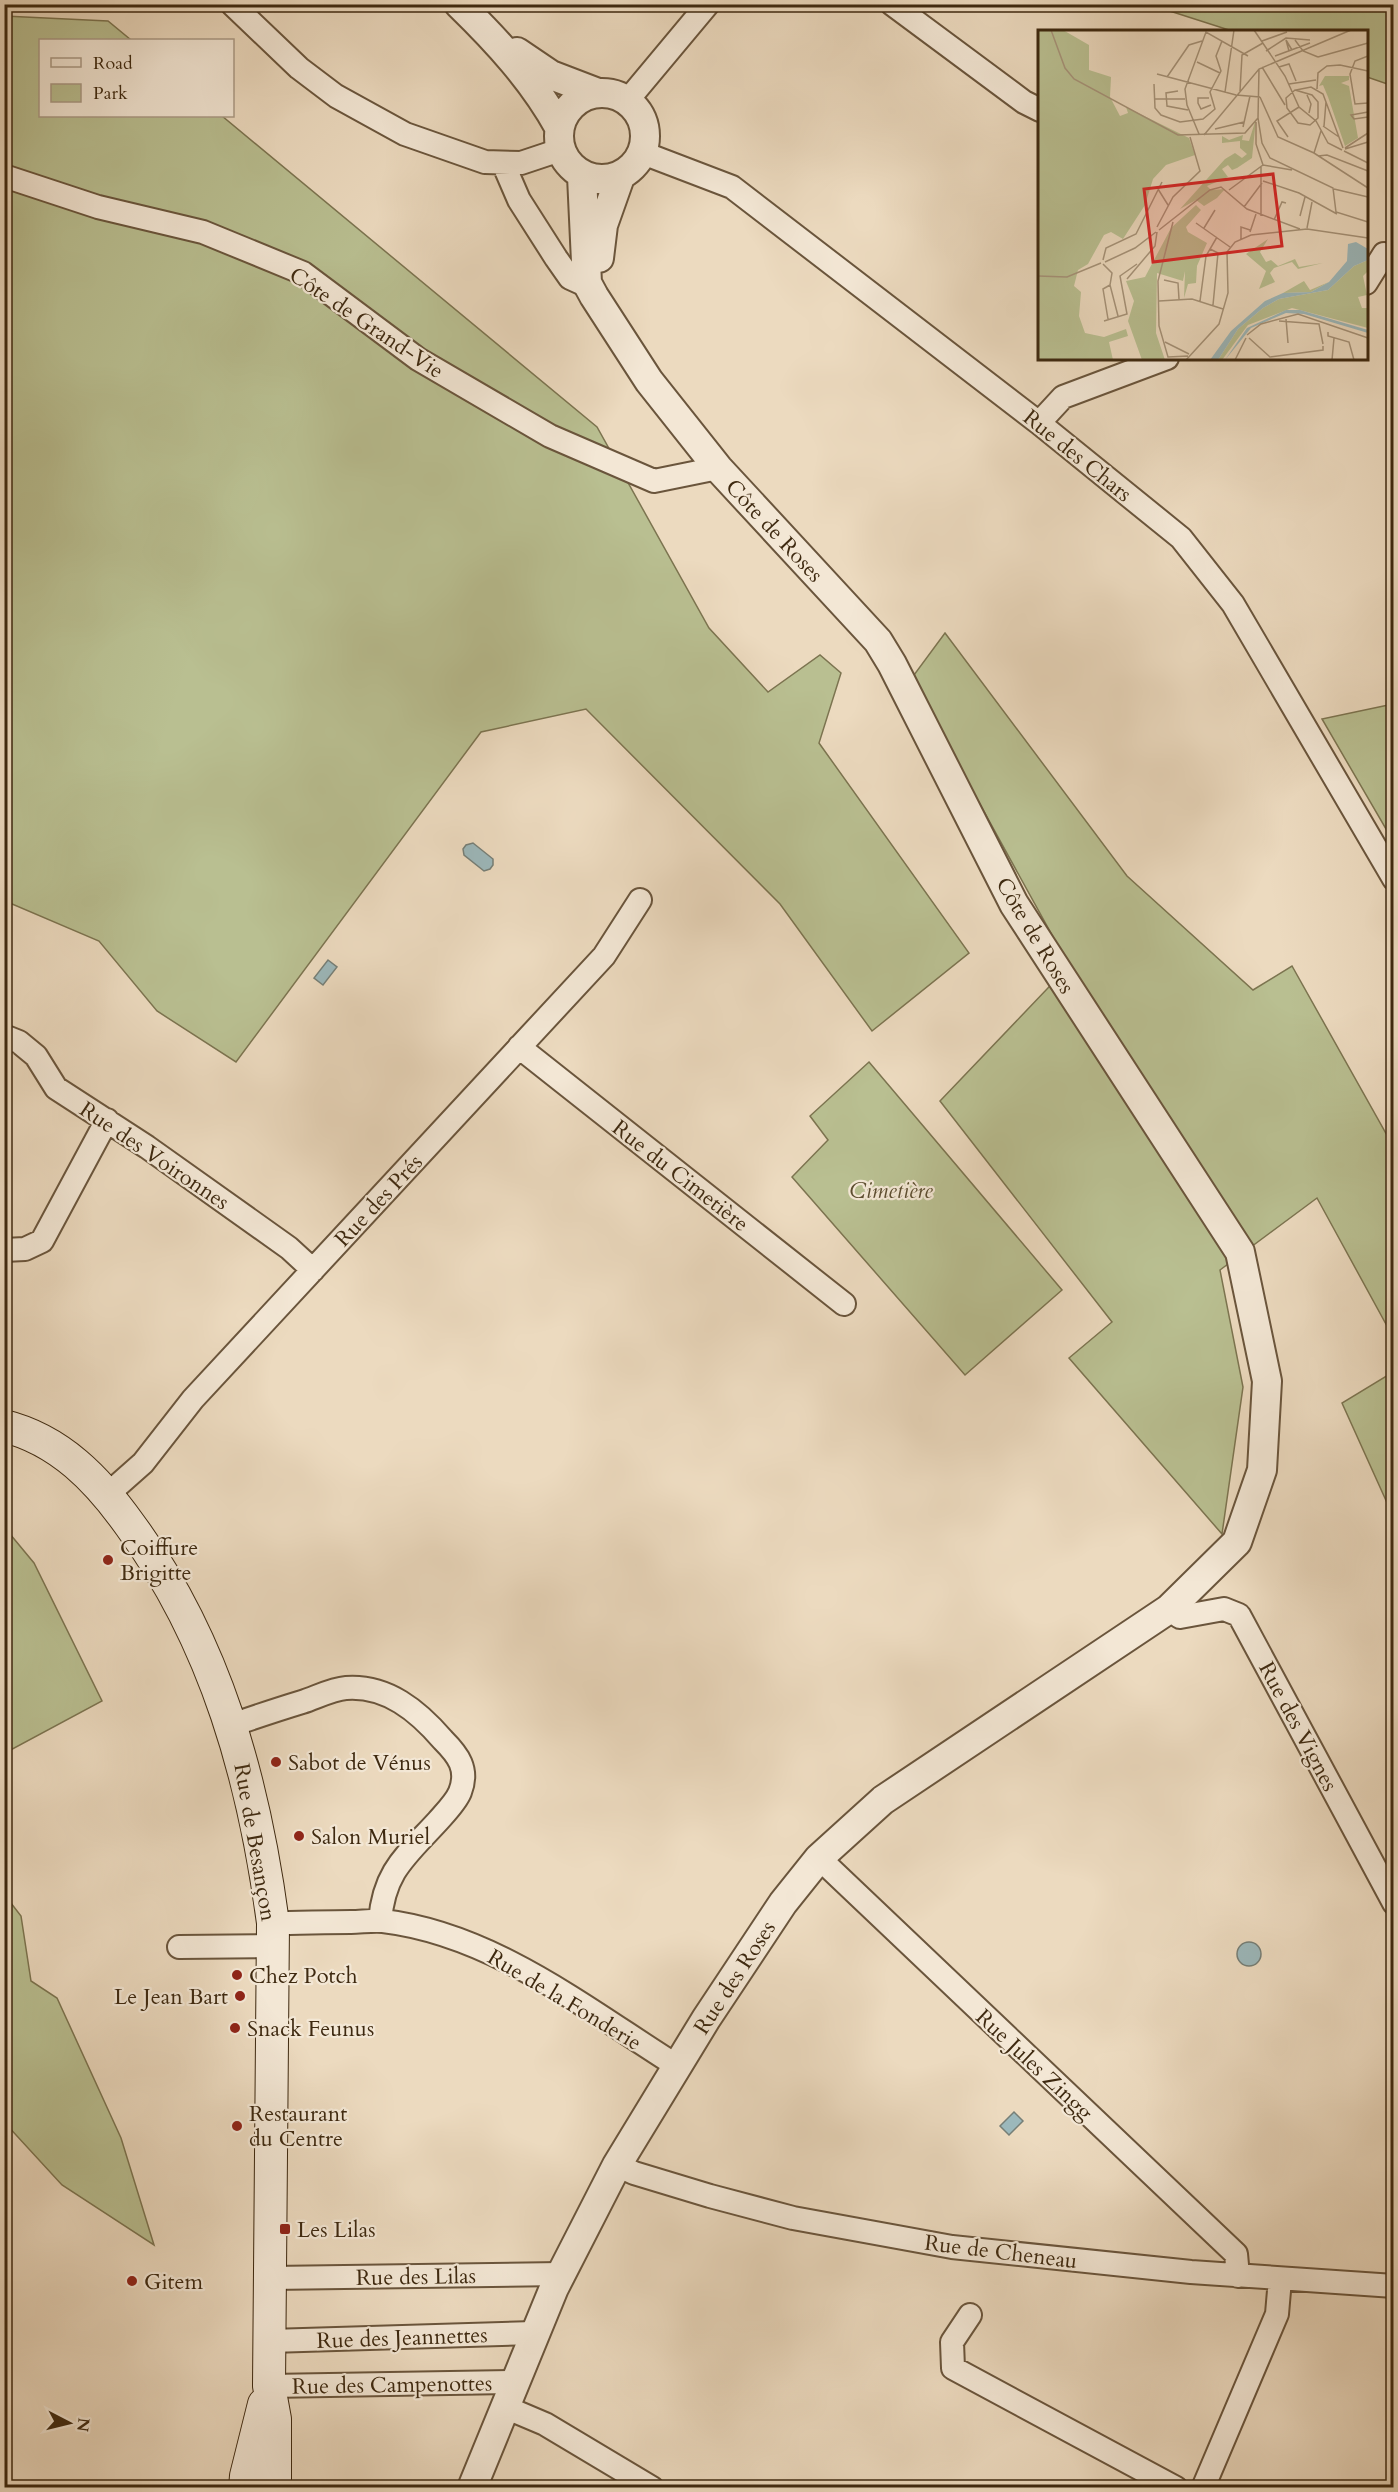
<svg xmlns="http://www.w3.org/2000/svg" width="1398" height="2492" font-family="Cardo,serif">
  <rect width="100%" height="100%" fill="#ecdabf"/>
  <filter id="stains"><feTurbulence type="fractalNoise" baseFrequency=".00333" numOctaves="4"/><feColorMatrix values="0 0 0 0 .2 0 0 0 0 .09 0 0 0 0 .02 0 0 0 .5 -.17"/></filter>
  <radialGradient id="worn" r=".72"><stop offset=".6" stop-color="#630" stop-opacity="0"/><stop offset="1" stop-color="#630" stop-opacity=".3"/></radialGradient>
  <path fill="#b9bf91" stroke="#7c7450" stroke-width="1.5" d="M 1151,5 L 1393,5 L 1393,86 L 1367,77 L 1366,32 L 1232,31 Z
    M 4,16 L 108,21 L 131,40 L 40,40 L 40,116 L 222,116 L 597,427 L 709,628 L 768,692 L 820,655 L 841,673 L 819,743 L 969,953 L 872,1031 L 780,904 L 586,709 L 481,732 L 236,1062 L 157,1011 L 99,941 L 5,901 Z
    M 945,633 L 1127,876 L 1253,990 L 1292,966 L 1393,1146 L 1393,1337 L 1317,1198 L 1220,1270 L 1243,1387 L 1222,1534 L 1069,1358 L 1112,1322 L 940,1101 L 1069,966 L 911,679 Z
    M 1393,704 L 1394,704 L 1393,841 L 1322,719 Z
    M 869,1062 L 1062,1290 L 965,1375 L 792,1177 L 828,1140 L 810,1116 Z
    M 1393,1372 L 1393,1516 L 1342,1403 Z
    M 5,1528 L 34,1563 L 102,1701 L 5,1753 Z
    M 4,1894 L 21,1916 L 31,1981 L 57,1998 L 121,2138 L 154,2245 L 62,2185 L 5,2123 Z"/>
  <path fill="#9cb8bb" stroke="#767f77" stroke-width="1.5" d="M 473,843 L 493,859 L 493,865 L 490,869 L 484,871 L 464,855 L 463,849 L 466,845 Z
    M 328,960 L 337,967 L 323,985 L 314,978 Z
    M1237 1954a12 12 0 1 1 24 0a12 12 0 1 1-24 0Z
    M 1014,2112 L 1023,2121 L 1009,2135 L 1000,2126 Z"/>
  <g fill="none" stroke-linecap="round" stroke-linejoin="round">
    <g stroke="#6a553c" stroke-width="26">
      <path id="minor" d="M 232,4 L 299,68 L 336,96 L 405,134 L 485,162 L 521,163 L 560,150
        M 892,4 L 1024,102 L 1040,110
        M 627,101 L 708,4
        M 643,153 L 732,187 L 1039,423 L 1181,538 L 1233,604 L 1394,879
        M 503,163 L 519,200 L 556,258 L 570,278 L 581,283 L 587,283
        M 4,176 L 98,207 L 203,232 L 303,273 L 418,359 L 550,436 L 654,481 L 718,468
        M 1366,283 L 1384,254
        M 1039,423 L 1063,397 L 1167,358
        M 4,1036 L 19,1042 L 36,1056 L 56,1088 L 147,1147 L 289,1248 L 313,1270
        M 519,1047 L 844,1304
        M 4,1250 L 25,1249 L 42,1241 L 107,1120
        M 108,1494 L 143,1463 L 193,1399 L 604,956 L 640,900
        M 1169,1609 L 1180,1617 L 1224,1609 L 1239,1615 L 1394,1903
        M 232,1725 C 255,1717 279,1709 302,1702 C 315,1698 332,1689 346,1688 C 387,1685 418,1711 443,1740 C 458,1755 469,1769 460,1792 C 456,1802 445,1813 438,1821 C 406,1856 384,1871 380,1921
        M 819,1858 L 1236,2254 L 1238,2276
        M 273,1923 C 299,1923 325,1922 351,1922 C 361,1922 372,1920 383,1921 C 493,1934 586,2009 677,2066
        M 179,1947 L 272,1946
        M 617,2165 L 634,2173 L 710,2196 L 793,2218 L 952,2247 L 1191,2272 L 1394,2286
        M 271,2278 L 561,2274
        M 970,2315 L 952,2342 L 953,2368 L 1176,2488
        M 270,2341 L 534,2333
        M 269,2386 L 514,2382
        M 505,2407 L 545,2424 L 652,2488
        M 1203,2488 L 1277,2314 L 1280,2279"/>
    </g>
    <g stroke="#6a553c" stroke-width="32">
      <path id="tertiary" d="M 459,4 C 497,41 533,80 559,127
        M 517,52 L 551,75 L 598,93
        M559 136a43 43 0 1 1 86 0a43 43 0 1 1-86 0Z
        M 599,258 L 603,225 L 620,177
        M 472,2488 L 554,2288 L 617,2165 L 706,2019 L 783,1903 L 819,1858 L 883,1800 L 1169,1609 L 1237,1542 L 1262,1470 L 1267,1381 L 1240,1252 L 1014,904 L 892,664 L 878,641 L 718,468 L 649,381 L 594,296 L 587,283 L 582,176"/>
    </g>
    <g stroke="#3e2910" stroke-width="34">
      <path id="secondary" d="M 4,1426 C 60,1440 98,1480 130,1525 C 216,1642 254,1780 273,1923 L 269,2386 L 275,2419 L 275,2488
        M 245,2488 L 246,2476 L 264,2404"/>
    </g>
    <use href="#minor" stroke="#f3e7d5" stroke-width="22"/>
    <use href="#tertiary" stroke="#f3e7d5" stroke-width="28"/>
    <use href="#secondary" stroke="#f3e7d5" stroke-width="32"/>
  </g>
  <g fill="#8f2418" stroke="#f3e7d5" stroke-width="2">
    <circle cx="108" cy="1560" r="6"/>
    <circle cx="276" cy="1762" r="6"/>
    <circle cx="299" cy="1836" r="6"/>
    <circle cx="237" cy="1975" r="6"/>
    <circle cx="240" cy="1996" r="6"/>
    <circle cx="235" cy="2028" r="6"/>
    <circle cx="237" cy="2126" r="6"/>
    <rect x="279" y="2223" width="12" height="12" rx="3"/>
    <circle cx="132" cy="2281" r="6"/>
  </g>
  <g text-anchor="middle" stroke-width="4.5" stroke-linejoin="round" paint-order="stroke">
    <g font-size="22" fill="#3e2910" stroke="#f3e7d5">
      <text transform="translate(367 322) rotate(34)" y="8">Côte de Grand-Vie</text>
      <text transform="translate(1078 455) rotate(39)" y="8">Rue des Chars</text>
      <text transform="translate(775 530) rotate(47)" y="8">Côte de Roses</text>
      <text transform="translate(1036 935) rotate(59)" y="8">Côte de Roses</text>
      <text transform="translate(155 1155) rotate(34)" y="8">Rue des Voironnes</text>
      <text transform="translate(681 1175) rotate(38)" y="8">Rue du Cimetière</text>
      <text transform="translate(378 1200) rotate(-47)" y="8">Rue des Prés</text>
      <text transform="translate(1299 1726) rotate(62)" y="8">Rue des Vignes</text>
      <text transform="translate(256 1842) rotate(80)" y="8">Rue de Besançon</text>
      <text transform="translate(734 1977) rotate(-57)" y="8">Rue des Roses</text>
      <text transform="translate(565 1999) rotate(31)" y="8">Rue de la Fonderie</text>
      <text transform="translate(1035 2064) rotate(43)" y="8">Rue Jules Zingg</text>
      <text transform="translate(1001 2251) rotate(7)" y="8">Rue de Cheneau</text>
      <text transform="translate(416 2276) rotate(-1)" y="8">Rue des Lilas</text>
      <text transform="translate(402 2337) rotate(-2)" y="8">Rue des Jeannettes</text>
      <text transform="translate(392 2384) rotate(-1)" y="8">Rue des Campenottes</text>
    </g>
    <g font-size="22" font-style="italic" fill="#5d4e30" stroke="#f3e7d5">
      <text x="891" y="1198">Cimetière</text>
    </g>
    <g font-size="22" fill="#3e2910" stroke="#f3e7d5" text-anchor="start">
      <text x="120" y="1555">Coiffure<tspan x="120" dy="25">Brigitte</tspan></text>
      <text x="288" y="1770">Sabot de Vénus</text>
      <text x="311" y="1844">Salon Muriel</text>
      <text x="249" y="1983">Chez Potch</text>
      <text x="228" y="2004" text-anchor="end">Le Jean Bart</text>
      <text x="247" y="2036">Snack Feunus</text>
      <text x="249" y="2121">Restaurant<tspan x="249" dy="25">du Centre</tspan></text>
      <text x="297" y="2237">Les Lilas</text>
      <text x="144" y="2289">Gitem</text>
    </g>
  </g>
  <g transform="translate(1038 30)">
    <rect width="330" height="330" fill="#ecdabf"/>
    <path d="M 0,0 L 25,0 L 51,15 L 51,40 L 73,47 L 72,67 L 82,86 L 90,83 L 88,77 L 151,108 L 157,125 L 128,135 L 115,149 L 107,175 L 85,209 L 73,202 L 66,205 L 50,234 L 40,240 L 36,256 L 43,262 L 41,286 L 47,303 L 66,307 L 88,299 L 90,306 L 71,312 L 75,330 L 0,330 ZM 287,46 L 311,46 L 311,50 L 303,53 L 311,56 L 320,108 L 307,116 L 290,67 L 285,55 L 281,56 ZM 218,89 L 214,128 L 199,138 L 194,140 L 190,135 L 184,139 L 190,147 L 169,156 L 173,160 L 187,159 L 179,168 L 166,176 L 158,170 L 142,179 L 187,129 L 197,123 L 204,128 L 209,124 L 202,118 L 202,111 L 184,113 L 184,106 L 191,110 L 205,105 L 204,110 L 211,111 ZM 158,175 L 163,180 L 148,197 L 150,202 L 169,213 L 159,236 L 158,253 L 150,254 L 146,268 L 147,241 L 145,251 L 119,243 L 118,303 L 127,330 L 104,330 L 90,291 L 96,271 L 88,251 L 107,247 L 133,198 ZM 230,209 L 222,222 L 228,232 L 233,230 L 240,236 L 257,229 L 261,237 L 285,233 L 260,239 L 254,232 L 236,238 L 232,243 L 237,252 L 221,259 L 228,241 L 208,224 ZM 330,230 L 330,241 L 325,246 L 329,265 L 320,267 L 324,278 L 330,278 L 330,298 L 254,278 L 210,295 L 184,330 L 180,330 L 200,299 L 225,278 L 241,269 L 290,260 L 316,236 ZM 266,251 L 272,260 L 291,252 L 273,262 L 245,263 Z" fill="#b9bf91"/>
    <path d="M 318,212 L 330,219 L 330,230 L 316,236 L 290,260 L 241,269 L 225,278 L 200,299 L 180,330 L 172,330 L 193,301 L 227,271 L 245,263 L 273,262 L 291,252 L 309,231 L 310,214 ZM 248,280 L 262,280 L 330,300 L 330,303 L 266,284 L 248,283 L 213,298 L 187,330 L 209,298 Z" fill="#9cb8bb"/>
    <path fill="none" stroke="#a69379" stroke-width="1.5" d="M 13,0 L 27,38 L 36,49 L 140,105 L 207,103 L 220,88 L 224,113 L 232,128 L 295,158 L 298,182 L 330,192M 216,0 L 247,46 L 261,77 L 278,91 L 290,113 L 304,120M 257,10 L 265,21 L 280,27M 224,11 L 249,2M 228,21 L 248,8 L 272,10M 251,21 L 248,10 L 254,20M 237,26 L 272,13M 330,26 L 317,31 L 312,44 L 317,74 L 330,73M 280,27 L 330,13M 159,32 L 182,43M 224,37 L 247,75M 241,37 L 251,34 L 258,51M 119,44 L 198,65 L 222,67M 129,47 L 151,15 L 164,11M 116,54 L 117,78 L 123,85 L 142,92 L 165,89 L 177,79 L 172,62 L 183,41 L 178,26 L 184,11M 251,54 L 278,50M 279,59 L 280,43 L 289,36 L 302,35 L 330,41M 257,60 L 274,65 L 280,72 L 280,88 L 272,95 L 260,93 L 249,78 L 248,68 ZM 258,60 L 273,57 L 285,64 L 305,118M 140,61 L 128,63 L 129,76 L 150,80M 202,61 L 204,25 L 225,13M 187,62 L 196,0M 269,65 L 273,74 L 271,83M 222,67 L 240,107 L 276,123 L 330,158M 171,68 L 160,68 L 160,73 L 163,79 L 173,75M 116,69 L 147,69M 330,82 L 313,85 L 316,89 L 330,87M 220,88 L 221,39M 218,92 L 218,114 L 225,135M 285,96 L 301,107M 286,96 L 288,72M 205,97 L 212,66M 177,99 L 206,92M 161,104 L 149,75 L 147,59 L 168,2 L 210,26M 166,105 L 221,39 L 313,0M 250,107 L 239,91 L 261,77M 307,118 L 330,103M 307,119 L 330,112M 306,121 L 330,133M 276,123 L 283,101M 280,126 L 289,125 L 330,141M 225,151 L 261,163 L 299,184M 120,159 L 130,175M 296,159 L 330,167M 191,160 L 225,135 L 254,140M 206,177 L 224,153M 223,186 L 223,136M 262,186 L 267,167M 236,190 L 244,172 L 248,173M 135,192 L 120,251 L 121,296 L 130,327 L 150,326M 158,193 L 192,217M 119,197 L 135,167 L 162,141 L 152,107M 166,198 L 177,180M 269,198 L 274,172M 121,200 L 172,160 L 183,157 L 209,179 L 262,199M 212,202 L 218,184M 203,209 L 203,197 L 212,200M 172,219 L 180,223 L 175,275M 65,230 L 68,218 L 98,204 L 124,152M 67,232 L 97,218 L 118,202M 65,234 L 74,243 L 72,255 L 80,286M 0,246 L 29,247 L 63,233M 89,249 L 117,216 L 119,202M 126,250 L 140,253 L 141,269M 121,271 L 154,269 L 185,279M 162,271 L 168,226 L 179,207M 70,289 L 65,259 L 72,255M 248,289 L 250,313M 66,291 L 89,284 L 82,246 L 99,234M 241,291 L 281,294 L 285,314M 290,302 L 290,306 L 311,312 L 316,330M 209,305 L 223,294 L 260,284 L 330,308M 211,308 L 232,327 L 285,320 L 285,316M 127,312 L 151,324M 148,330 L 181,294 L 190,263 L 189,222 L 197,212 L 213,205 L 269,199 L 330,208M 197,330 L 208,308M 294,330 L 296,308"/>
    <path fill="#d62828" fill-opacity="0.15" stroke="#d62828" stroke-width="3" d="M 235,144 L 244,216 L 115,232 L 106,159 Z"/>
    <rect width="330" height="330" fill="none" stroke="#3e2910" stroke-width="3"/>
  </g>
  <rect width="1398" height="2492" fill="none" stroke="#ecdabf" stroke-width="24"/>
  <rect x="6" y="6" width="1386" height="2480" fill="none" stroke="#3e2910" stroke-width="3"/>
  <rect x="12" y="12" width="1374" height="2468" fill="none" stroke="#3e2910" stroke-width="1.5"/>
  <rect x="39" y="39" width="195" height="78" fill="#f3e7d5" stroke="#ab9b86" stroke-width="1.5"/>
  <rect x="51" y="58" width="30" height="9" fill="#f3e7d5" stroke="#ab9b86" stroke-width="1.5"/>
  <text x="93" y="69" font-size="18" fill="#3e2910">Road</text>
  <rect x="51" y="84" width="30" height="18" fill="#b9bf91" stroke="#ab9b86" stroke-width="1.5"/>
  <text x="93" y="99" font-size="18" fill="#3e2910">Park</text>
  <g transform="translate(69 2423) rotate(97)" stroke="#f3e7d5" stroke-width="4.5" paint-order="stroke">
  <path d="M0-4.5L10 22L0 15L-10 22Z" fill="#3e2910"/>
  <text y="-9" font-size="16" font-weight="bold" text-anchor="middle" fill="#3e2910">N</text>
  </g>
  <rect width="100%" height="100%" filter="url(#stains)"/>
  <rect width="100%" height="100%" fill="url(#worn)"/>
</svg>
